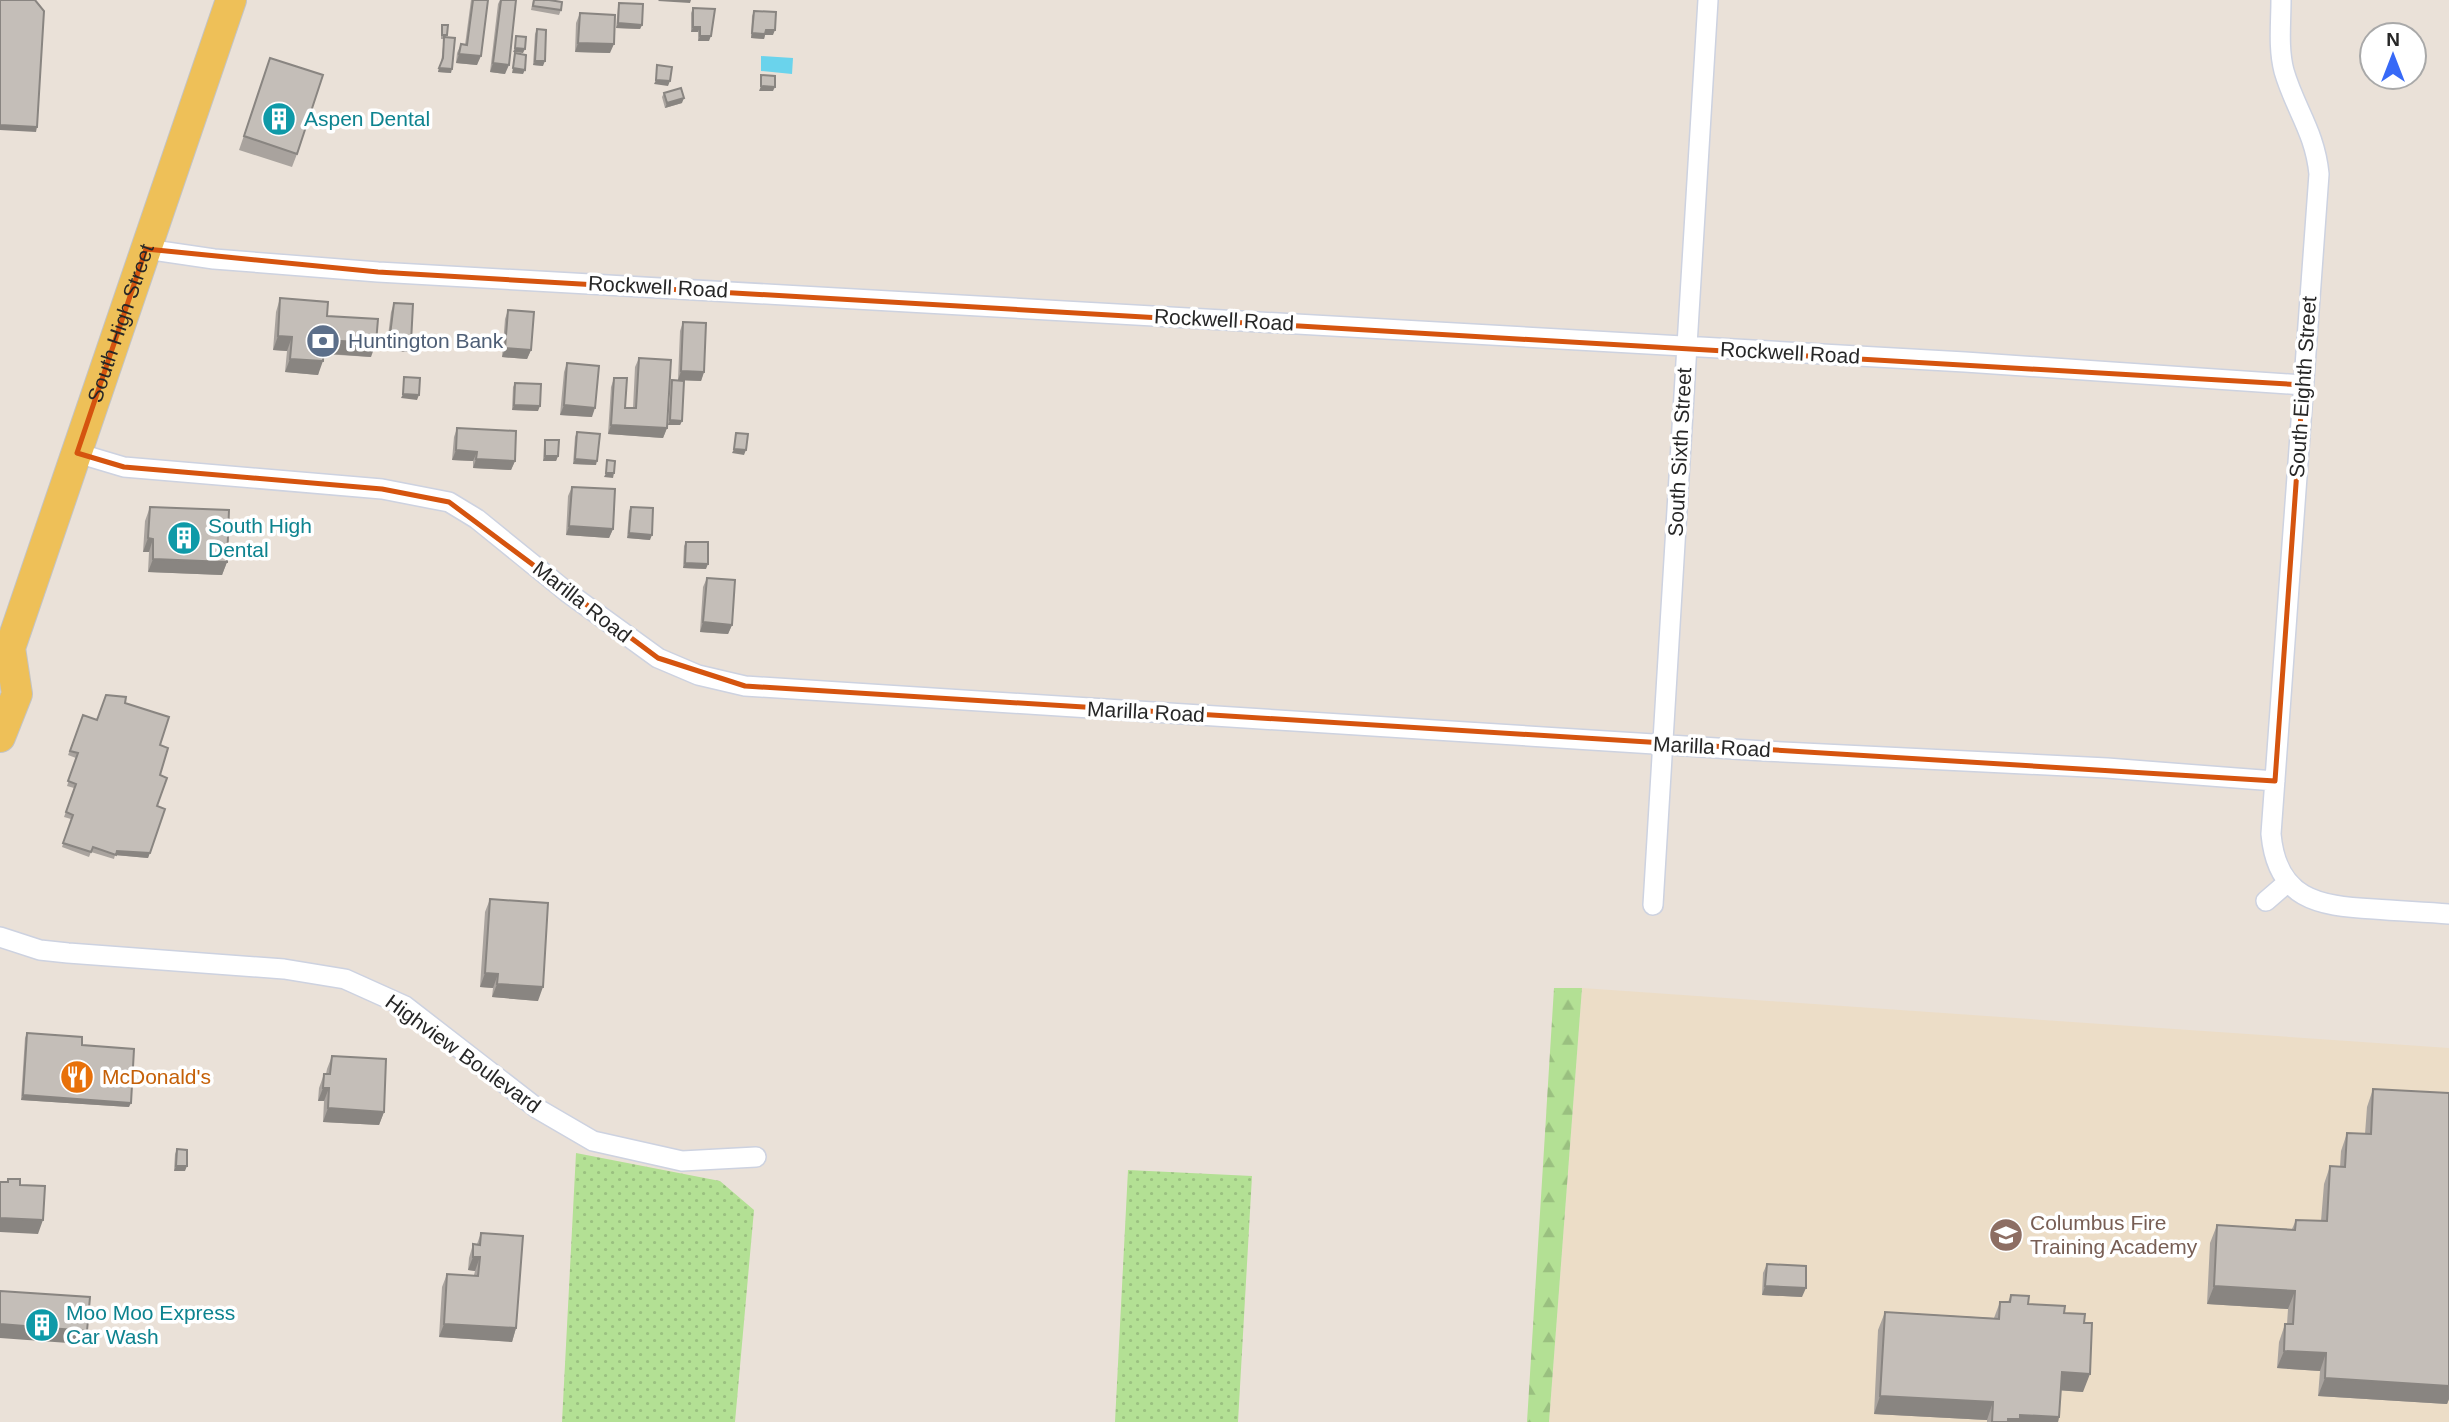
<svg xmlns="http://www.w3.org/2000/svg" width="2449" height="1422" font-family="Arial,sans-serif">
  <defs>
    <pattern id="grass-dots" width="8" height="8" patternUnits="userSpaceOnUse" patternTransform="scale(1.75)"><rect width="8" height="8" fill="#b3e094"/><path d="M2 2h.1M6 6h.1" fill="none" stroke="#9ac080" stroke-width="1.8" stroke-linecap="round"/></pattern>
    <pattern id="forest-firs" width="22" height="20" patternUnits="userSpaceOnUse" patternTransform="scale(1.75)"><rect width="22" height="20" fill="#b3e094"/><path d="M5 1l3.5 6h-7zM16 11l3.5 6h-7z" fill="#9ac080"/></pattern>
  </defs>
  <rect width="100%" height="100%" fill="#eae1d8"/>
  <path fill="#ecddc7" d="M 1582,988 L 2449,1048 L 2449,1422 L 1549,1422 Z"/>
  <path fill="url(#grass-dots)" d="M 576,1153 L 720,1181 L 754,1210 L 735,1422 L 562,1422 Z
    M 1128,1170 L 1252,1176 L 1238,1422 L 1115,1422 Z"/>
  <path fill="url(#forest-firs)" d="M 1554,988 L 1582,988 L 1549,1422 L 1527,1422 Z"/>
  <path fill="#6ad3ec" d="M 761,56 L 793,58 L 792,74 L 761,71 Z"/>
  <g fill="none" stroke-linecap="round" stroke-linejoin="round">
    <g stroke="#cdd2e0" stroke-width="22">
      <path id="street" d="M 2281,0 C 2281,23 2278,48 2284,71 C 2295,109 2315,132 2319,174 L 2271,834 C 2277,899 2317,906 2374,909 C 2399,911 2424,912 2449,914
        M 146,249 L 214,259 L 378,272 L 1965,362 L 2303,385
        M 77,453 L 124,467 L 382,489 L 449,502 L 477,519 L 567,592 L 658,658 L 698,675 L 745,686 L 1764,751 L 2107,768 L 2275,781
        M 2266,901 L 2288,882
        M 1653,905 L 1708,0
        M 0,937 L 40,950 L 68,953 L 284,969 L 345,979 L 405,1006 L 538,1109 L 593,1141 L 682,1161 L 756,1157"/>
    </g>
    <g stroke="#c3c3c3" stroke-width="32">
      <g id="primary">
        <path id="s1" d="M 0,737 L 17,694 L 10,648 L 231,0"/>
      </g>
    </g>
    <use href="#street" stroke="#fff" stroke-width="19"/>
    <use href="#primary" stroke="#eec058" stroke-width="30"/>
  </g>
  <path fill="#a9a39e" d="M 471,0 L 488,0 L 477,65 L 456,63 L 457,53 L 461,44 L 465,45 Z
    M 500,0 L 516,0 L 505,74 L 490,72 L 498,4 Z
    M 533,0 L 561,10 L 559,15 L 531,10 Z
    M 619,3 L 642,25 L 640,29 L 616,28 L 618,7 Z
    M 693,8 L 709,41 L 698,41 L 698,32 L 691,32 L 691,13 Z
    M 754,11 L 773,35 L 765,35 L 764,39 L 751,38 L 752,16 Z
    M 580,13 L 610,53 L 575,52 L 576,23 Z
    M 442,25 L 446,37 L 451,73 L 438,72 L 441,63 L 444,39 L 441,39 L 441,30 Z
    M 537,29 L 543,66 L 533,65 L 535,34 Z
    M 266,71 L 297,154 L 292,167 L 239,150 Z
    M 664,93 L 682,103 L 665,108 L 662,97 Z
    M 280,298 L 327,316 L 371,357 L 323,354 L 318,375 L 285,372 L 287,351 L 273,350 L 276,312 Z
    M 394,303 L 408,352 L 398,351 L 398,344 L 387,344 L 391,312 Z
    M 508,310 L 531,350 L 527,359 L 502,357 L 505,319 Z
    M 683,322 L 704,372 L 701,381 L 678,380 L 680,331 Z
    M 639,358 L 667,428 L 663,438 L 608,434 L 611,387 L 614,378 L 625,408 L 633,408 L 635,367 Z
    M 567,363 L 592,417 L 560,415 L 564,372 Z
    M 672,380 L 682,421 L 680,425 L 668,425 L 671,385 Z
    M 515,383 L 538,411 L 512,410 L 513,387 Z
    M 457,428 L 515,461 L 511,470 L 473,468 L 473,461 L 452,460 L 454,437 Z
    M 577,432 L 596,465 L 573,464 L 575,437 Z
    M 545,440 L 558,456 L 556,461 L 543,461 L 544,444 Z
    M 572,487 L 613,529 L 609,538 L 566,535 L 568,496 Z
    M 150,507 L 227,562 L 222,575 L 148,572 L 149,552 L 143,552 L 145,521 Z
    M 631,507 L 650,540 L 627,538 L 629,511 Z
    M 686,542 L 706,569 L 683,568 L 684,546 Z
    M 707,578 L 732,625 L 728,634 L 700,632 L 703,587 Z
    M 125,703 L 160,745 L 157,806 L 148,858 L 115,855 L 114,859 L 91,852 L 89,857 L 62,847 L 71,819 L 64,817 L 74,788 L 67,786 L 76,758 L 68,755 L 83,715 L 97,720 Z
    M 490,899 L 538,1001 L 492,997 L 493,988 L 480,987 L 485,912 Z
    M 27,1033 L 82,1045 L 129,1107 L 21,1100 L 25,1038 Z
    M 332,1056 L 384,1112 L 379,1125 L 323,1122 L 324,1101 L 318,1101 L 319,1088 L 324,1074 L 326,1074 L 327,1069 Z
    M 2373,1089 L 2449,1386 L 2449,1399 L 2447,1404 L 2318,1396 L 2320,1371 L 2277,1368 L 2279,1342 L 2285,1324 L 2287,1324 L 2288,1309 L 2207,1304 L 2210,1243 L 2217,1225 L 2292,1229 L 2296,1220 L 2321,1221 L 2324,1184 L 2330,1166 L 2340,1167 L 2341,1151 L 2347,1133 L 2365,1134 L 2367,1107 Z
    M 177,1149 L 185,1171 L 174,1171 L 175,1154 Z
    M 481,1233 L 516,1328 L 512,1342 L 439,1337 L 442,1287 L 447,1274 L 474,1275 L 475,1271 L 468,1270 L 469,1258 L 473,1244 L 477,1244 Z
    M 1767,1264 L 1802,1297 L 1762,1295 L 1763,1273 Z
    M 2011,1295 L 2028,1304 L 2064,1313 L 2083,1392 L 2061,1390 L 2059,1417 L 2058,1422 L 1987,1422 L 1987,1420 L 1874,1414 L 1878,1330 L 1885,1312 L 1994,1318 L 2000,1302 L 2008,1302 Z"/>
  <path fill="#898581" d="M 659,0 L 691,0 L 690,3 L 658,1 Z
    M 618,23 L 642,25 L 640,29 L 616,28 Z
    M 693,27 L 700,27 L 698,32 L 691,32 Z
    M 766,30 L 775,30 L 773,35 L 765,35 L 764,39 L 751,38 L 752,33 Z
    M 700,36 L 711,36 L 709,41 L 698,41 Z
    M 578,43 L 614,44 L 610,53 L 575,52 Z
    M 515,48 L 525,49 L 523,53 L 513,52 Z
    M 459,54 L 481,56 L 477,65 L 456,63 Z
    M 535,61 L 545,61 L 543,66 L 533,65 Z
    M 493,63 L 509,65 L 505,74 L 490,72 Z
    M 439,68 L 452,69 L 451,73 L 438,72 Z
    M 513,68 L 525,70 L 523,74 L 512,73 Z
    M 656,80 L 670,81 L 668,86 L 654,84 Z
    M 761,86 L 775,87 L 773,91 L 759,91 Z
    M 684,98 L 682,103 L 665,108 L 667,103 Z
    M 0,125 L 37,127 L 36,132 L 0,130 Z
    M 390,335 L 401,335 L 398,344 L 387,344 Z
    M 278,336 L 292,337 L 287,351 L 273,350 Z
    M 324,340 L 376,343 L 371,357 L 319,353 Z
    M 401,342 L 411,342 L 408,352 L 398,351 Z
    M 505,348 L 531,350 L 527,359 L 502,357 Z
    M 290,359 L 323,361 L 318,375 L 285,372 Z
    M 681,371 L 704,372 L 701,381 L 678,380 Z
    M 403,394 L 419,395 L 417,400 L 401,398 Z
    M 514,405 L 540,406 L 538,411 L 512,410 Z
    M 564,405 L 595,408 L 592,417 L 560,415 Z
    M 670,420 L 682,421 L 680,425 L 668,425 Z
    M 611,425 L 667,428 L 663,438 L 608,434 Z
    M 734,449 L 746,450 L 744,455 L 732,453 Z
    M 456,450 L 477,452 L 473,461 L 452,460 Z
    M 545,456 L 558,456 L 556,461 L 543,461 Z
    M 476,459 L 515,461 L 511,470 L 473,468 Z
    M 575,459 L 597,461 L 596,465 L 573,464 Z
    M 606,473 L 614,473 L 613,478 L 604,477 Z
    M 569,526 L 613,529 L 609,538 L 566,535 Z
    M 629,533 L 652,535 L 650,540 L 627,538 Z
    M 148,538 L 153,539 L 149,552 L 143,552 Z
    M 153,559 L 227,562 L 222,575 L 148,572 Z
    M 685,563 L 708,564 L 706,569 L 683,568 Z
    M 703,622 L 732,625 L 728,634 L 700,632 Z
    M 117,851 L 150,853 L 148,858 L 115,855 Z
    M 485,973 L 498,974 L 493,988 L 480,987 Z
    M 497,984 L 543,987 L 538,1001 L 492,997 Z
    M 323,1088 L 329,1088 L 324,1101 L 318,1101 Z
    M 23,1095 L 131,1103 L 129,1107 L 21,1100 Z
    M 328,1108 L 384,1112 L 379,1125 L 323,1122 Z
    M 176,1166 L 187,1166 L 185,1171 L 174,1171 Z
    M 0,1218 L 43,1220 L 38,1234 L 0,1232 Z
    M 473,1257 L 480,1257 L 475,1271 L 468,1270 Z
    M 1765,1286 L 1806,1288 L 1802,1297 L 1762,1295 Z
    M 2214,1286 L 2295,1291 L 2288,1309 L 2207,1304 Z
    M 0,1324 L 87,1331 L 82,1344 L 0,1338 Z
    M 444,1324 L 516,1328 L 512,1342 L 439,1337 Z
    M 2284,1351 L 2326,1353 L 2320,1371 L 2277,1368 Z
    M 2062,1372 L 2090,1374 L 2083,1392 L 2055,1390 Z
    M 2325,1378 L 2449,1386 L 2449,1399 L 2447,1404 L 2318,1396 Z
    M 1880,1396 L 1993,1402 L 1987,1420 L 1874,1414 Z
    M 2020,1415 L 2059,1417 L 2058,1422 L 2007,1422 L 2008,1419 Z"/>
  <path fill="#c4beb8" stroke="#898581" stroke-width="2" d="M 0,0 L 35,0 L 44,11 L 37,127 L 0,125 Z
    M 473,0 L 488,0 L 481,56 L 459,54 L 461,44 L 467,45 Z
    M 501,0 L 516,0 L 509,65 L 493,63 Z
    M 534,0 L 549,0 L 562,2 L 561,10 L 533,6 Z
    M 619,3 L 643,4 L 642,25 L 618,23 Z
    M 693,8 L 715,9 L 711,36 L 700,36 L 700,27 L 693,27 Z
    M 754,11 L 776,12 L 775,30 L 766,30 L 765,34 L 752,33 Z
    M 580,13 L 615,15 L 614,44 L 578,43 Z
    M 442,25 L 448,25 L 447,35 L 442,35 Z
    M 537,29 L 546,30 L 545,61 L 535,61 Z
    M 516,36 L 526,37 L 525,49 L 515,48 Z
    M 444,37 L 455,38 L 452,69 L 439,68 L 443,58 Z
    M 515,53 L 526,55 L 525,70 L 513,68 Z
    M 270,58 L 323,75 L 297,154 L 244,136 Z
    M 657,65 L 672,67 L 670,81 L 656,80 Z
    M 761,75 L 775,76 L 775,87 L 761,86 Z
    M 681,88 L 684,98 L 667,103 L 664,93 Z
    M 280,298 L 328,302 L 327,316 L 378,319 L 376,343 L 324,340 L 323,361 L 290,359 L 292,337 L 278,336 Z
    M 394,303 L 413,304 L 411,342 L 401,342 L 401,335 L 390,335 Z
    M 508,310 L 534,312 L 531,350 L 505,348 Z
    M 683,322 L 706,323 L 704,372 L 681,371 Z
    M 639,358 L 671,360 L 667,428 L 611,425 L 614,378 L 627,378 L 625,408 L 636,408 Z
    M 567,363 L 599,366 L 595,408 L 564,405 Z
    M 404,377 L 420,378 L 419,395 L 403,394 Z
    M 672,380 L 684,381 L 682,421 L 670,420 Z
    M 515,383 L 541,384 L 540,406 L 514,405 Z
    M 457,428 L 516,431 L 515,461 L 476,459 L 477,452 L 456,450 Z
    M 577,432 L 600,434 L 597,461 L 575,459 Z
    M 736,433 L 748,434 L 746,450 L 734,449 Z
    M 545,440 L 559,440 L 558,456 L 545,456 Z
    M 607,460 L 615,461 L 614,473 L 606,473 Z
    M 572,487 L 615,489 L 613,529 L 569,526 Z
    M 150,507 L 229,510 L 227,562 L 153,559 L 153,539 L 148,538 Z
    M 631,507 L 653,508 L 652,535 L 629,533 Z
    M 686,542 L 708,542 L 708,564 L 685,563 Z
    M 707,578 L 735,580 L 732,625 L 703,622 Z
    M 106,695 L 126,697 L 125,703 L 169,717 L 160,745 L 168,748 L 160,775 L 167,778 L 157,806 L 165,809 L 150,853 L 117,851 L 116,855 L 93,847 L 91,852 L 63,843 L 73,815 L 66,812 L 76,784 L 68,781 L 78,753 L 70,751 L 83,715 L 97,720 Z
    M 490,899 L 548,903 L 543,987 L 497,984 L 498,974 L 485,973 Z
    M 27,1033 L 82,1037 L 82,1045 L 134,1049 L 131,1103 L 23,1095 Z
    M 332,1056 L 386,1059 L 384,1112 L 328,1108 L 329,1088 L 323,1088 L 324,1074 L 330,1074 Z
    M 2373,1089 L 2449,1093 L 2449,1386 L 2325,1378 L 2326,1353 L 2284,1351 L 2285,1324 L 2293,1324 L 2295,1291 L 2214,1286 L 2217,1225 L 2295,1230 L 2296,1220 L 2327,1221 L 2330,1166 L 2345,1167 L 2347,1133 L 2371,1134 Z
    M 177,1149 L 187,1150 L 187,1166 L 176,1166 Z
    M 8,1179 L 20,1179 L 20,1185 L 45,1186 L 43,1220 L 0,1218 L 0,1182 L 8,1182 Z
    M 481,1233 L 523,1236 L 516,1328 L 444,1324 L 447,1274 L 478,1276 L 480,1257 L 473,1257 L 473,1244 L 480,1245 Z
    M 1767,1264 L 1806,1266 L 1806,1288 L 1765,1286 Z
    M 0,1291 L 90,1297 L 87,1331 L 0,1324 Z
    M 2011,1295 L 2029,1296 L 2028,1304 L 2065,1306 L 2064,1313 L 2085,1314 L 2084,1323 L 2092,1323 L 2090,1374 L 2062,1372 L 2059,1417 L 2020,1415 L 2020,1419 L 2008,1419 L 2008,1422 L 1992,1422 L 1993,1402 L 1880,1396 L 1885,1312 L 1999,1319 L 2000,1302 L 2010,1302 Z"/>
  <path fill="none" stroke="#d5540f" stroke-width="5" stroke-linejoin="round" d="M 146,249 L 378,272 L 2303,385 L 2275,781 L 745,686 L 658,658 L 449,502 L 382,489 L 124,467 L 77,453 Z"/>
  <defs>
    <g id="building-disc" transform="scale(1.75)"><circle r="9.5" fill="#0f9aa8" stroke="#fff"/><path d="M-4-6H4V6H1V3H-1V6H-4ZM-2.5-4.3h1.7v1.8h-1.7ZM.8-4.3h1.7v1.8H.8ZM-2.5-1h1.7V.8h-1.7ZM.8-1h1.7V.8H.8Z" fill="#fff"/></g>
    <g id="bank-disc" transform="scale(1.75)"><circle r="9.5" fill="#5c6f8a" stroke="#fff"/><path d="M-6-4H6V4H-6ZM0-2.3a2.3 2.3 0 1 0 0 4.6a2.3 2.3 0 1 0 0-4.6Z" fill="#fff"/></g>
    <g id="restaurant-disc" transform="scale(1.75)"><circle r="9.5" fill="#e8710a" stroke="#fff"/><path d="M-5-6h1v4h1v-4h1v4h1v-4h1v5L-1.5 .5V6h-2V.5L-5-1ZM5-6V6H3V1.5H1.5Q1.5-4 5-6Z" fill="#fff"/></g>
    <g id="school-disc" transform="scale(1.75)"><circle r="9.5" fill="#8d6e63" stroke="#fff"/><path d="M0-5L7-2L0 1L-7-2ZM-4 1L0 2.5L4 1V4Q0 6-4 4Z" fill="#fff"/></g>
  </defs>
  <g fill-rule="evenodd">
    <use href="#building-disc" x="279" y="119"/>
    <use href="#bank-disc" x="323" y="341"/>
    <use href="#building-disc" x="184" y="538"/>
    <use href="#restaurant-disc" x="77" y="1077"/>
    <use href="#school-disc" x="2006" y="1235"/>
    <use href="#building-disc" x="42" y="1325"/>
  </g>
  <g text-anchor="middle" stroke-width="7" stroke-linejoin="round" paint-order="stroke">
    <g font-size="21" fill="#0d838f" stroke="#fff" text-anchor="start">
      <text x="304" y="126">Aspen Dental</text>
      <text x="208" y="533">South High<tspan x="208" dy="24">Dental</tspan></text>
      <text x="66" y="1320">Moo Moo Express<tspan x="66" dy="24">Car Wash</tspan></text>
    </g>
    <g font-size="21" fill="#272727" stroke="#fff">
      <text transform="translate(658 287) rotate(3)" y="7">Rockwell Road</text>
      <text transform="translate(1224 320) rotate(3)" y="7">Rockwell Road</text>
      <text dy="7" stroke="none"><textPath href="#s1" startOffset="436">South High Street</textPath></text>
      <text transform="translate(1790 353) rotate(3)" y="7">Rockwell Road</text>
      <text transform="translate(2303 387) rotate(-86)" y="7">South Eighth Street</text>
      <text transform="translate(1680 452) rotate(-87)" y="7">South Sixth Street</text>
      <text transform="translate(582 602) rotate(38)" y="7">Marilla Road</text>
      <text transform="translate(1146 712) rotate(3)" y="7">Marilla Road</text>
      <text transform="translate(1712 747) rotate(3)" y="7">Marilla Road</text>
      <text transform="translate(463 1054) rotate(36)" y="7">Highview Boulevard</text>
    </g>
    <g font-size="21" fill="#4e5e75" stroke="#fff" text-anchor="start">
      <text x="348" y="348">Huntington Bank</text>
    </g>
    <g font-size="21" fill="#c56008" stroke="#fff" text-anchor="start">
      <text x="102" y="1084">McDonald's</text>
    </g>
    <g font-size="21" fill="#785e54" stroke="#fff" text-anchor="start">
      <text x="2030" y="1230">Columbus Fire<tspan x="2030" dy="24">Training Academy</tspan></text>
    </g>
  </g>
  <g transform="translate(2393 56)"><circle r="33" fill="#ffffff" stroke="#a9a9a9" stroke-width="2"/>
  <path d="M0-5L12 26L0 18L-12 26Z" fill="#3769f7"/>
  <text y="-10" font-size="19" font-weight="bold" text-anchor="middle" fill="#272727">N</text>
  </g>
</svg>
